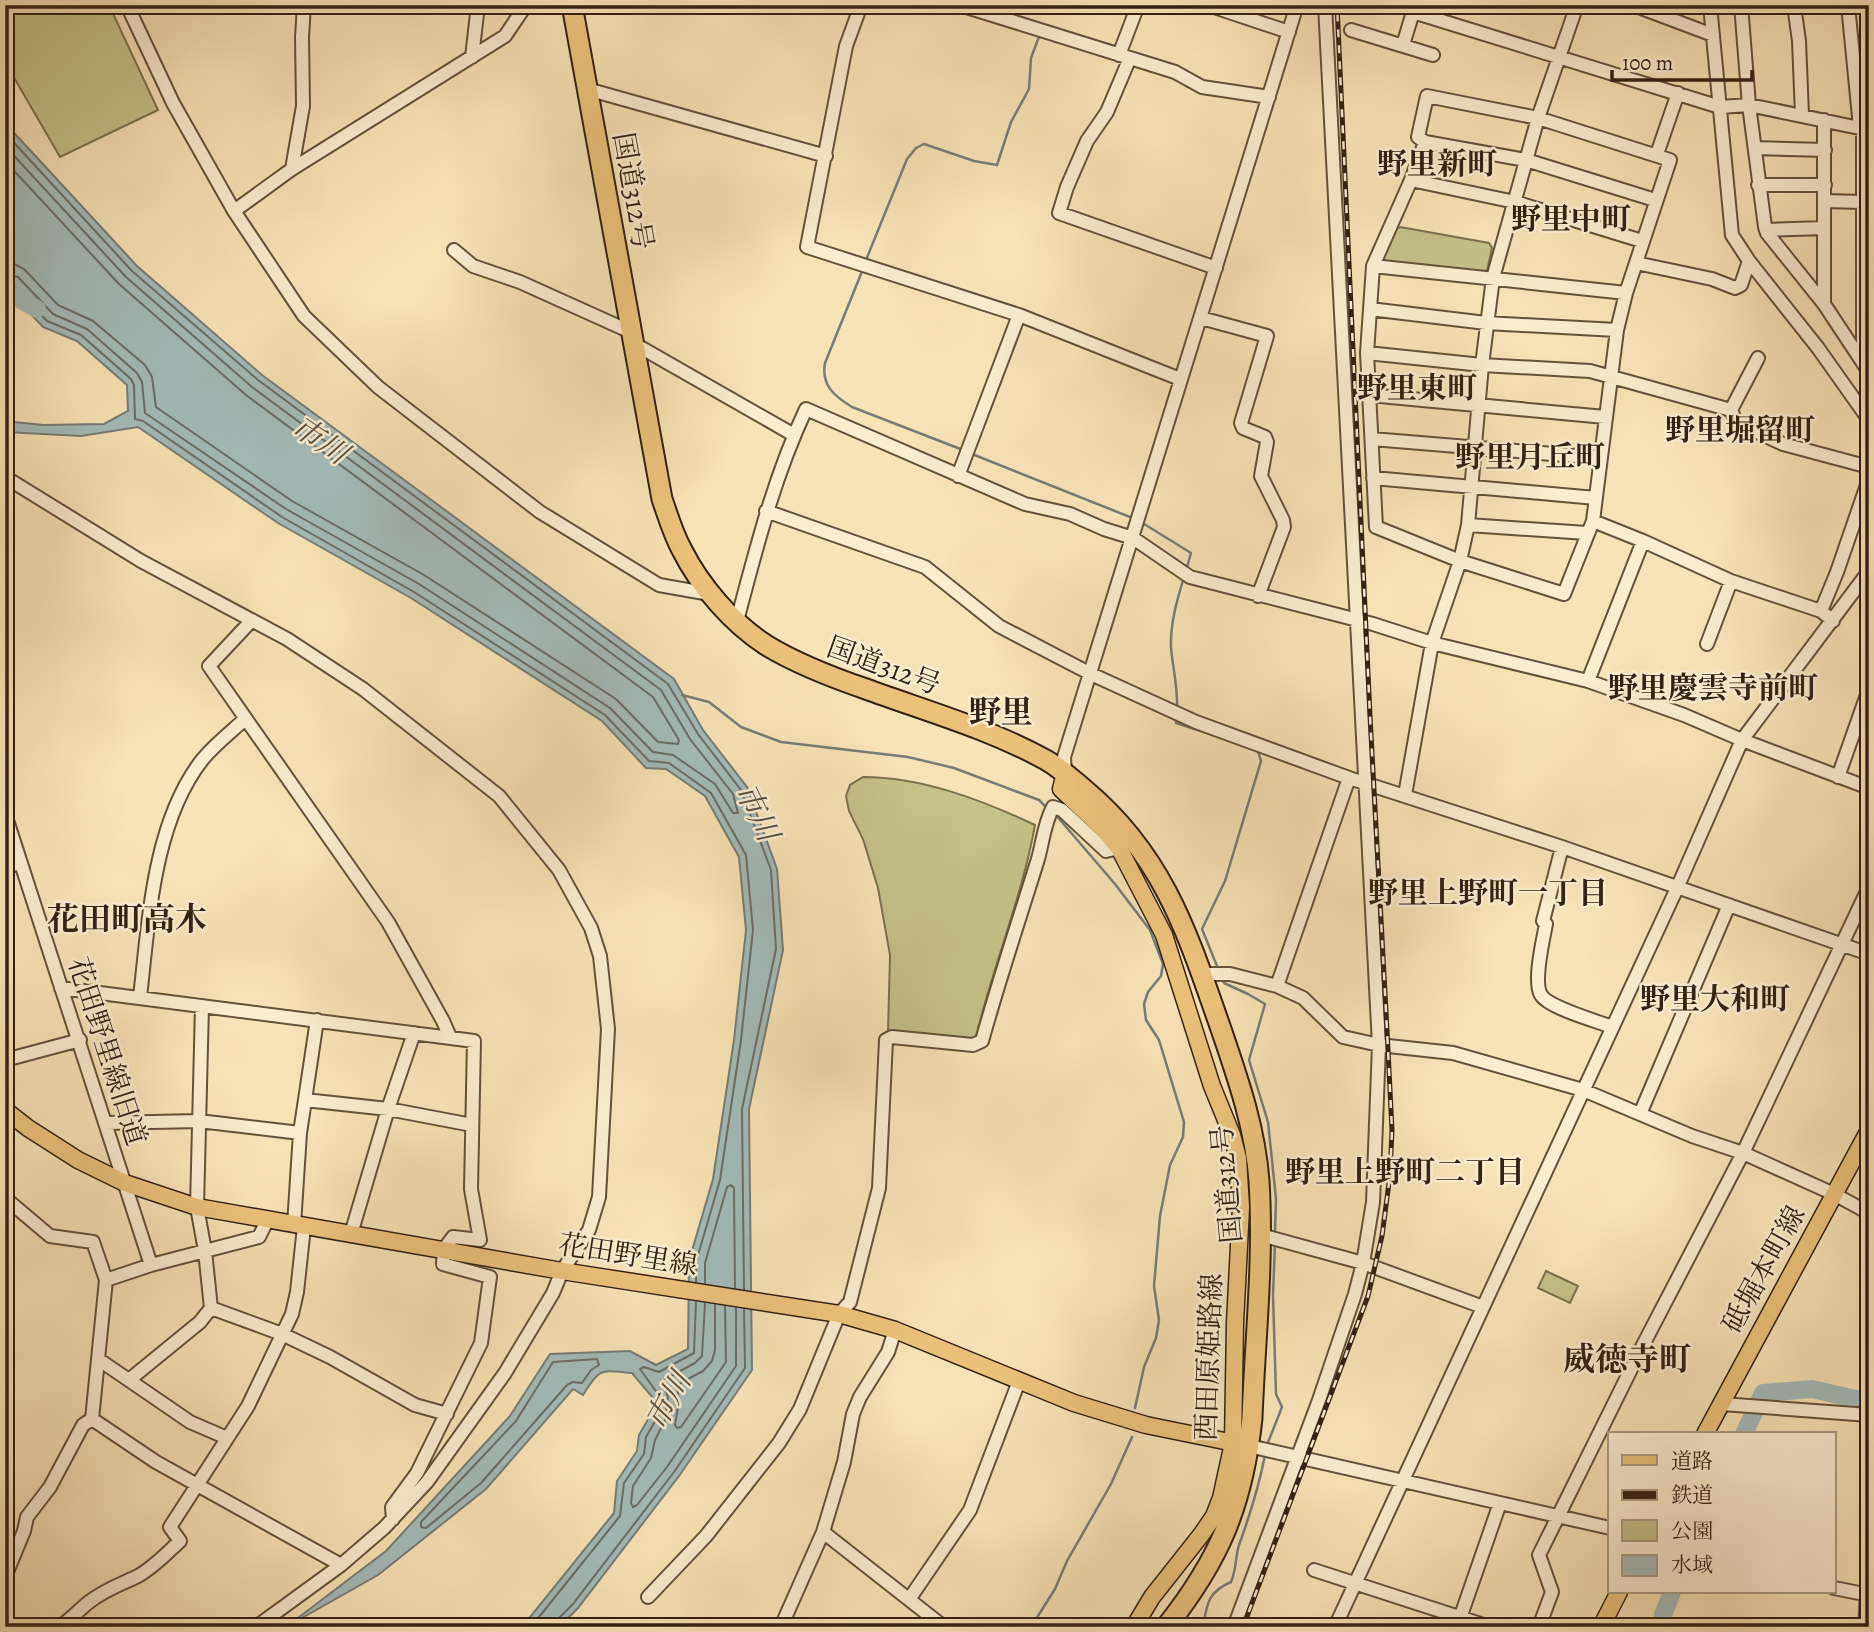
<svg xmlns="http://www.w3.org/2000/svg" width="1874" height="1632" font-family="Alegreya,'Noto Serif JP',serif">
  <rect width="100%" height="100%" fill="#f7e4b6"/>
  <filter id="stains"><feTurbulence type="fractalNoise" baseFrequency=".00286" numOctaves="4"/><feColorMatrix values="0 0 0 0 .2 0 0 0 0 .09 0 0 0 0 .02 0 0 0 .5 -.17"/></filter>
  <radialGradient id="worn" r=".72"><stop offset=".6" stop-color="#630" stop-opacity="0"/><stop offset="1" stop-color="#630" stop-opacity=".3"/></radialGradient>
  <path fill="#c4c288" stroke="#7b724e" stroke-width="2" d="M 5,5 L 109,5 L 158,110 L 60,157 L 5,62 Z
    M 1400,227 L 1489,243 L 1492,248 L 1487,271 L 1481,274 L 1382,261 L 1396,229 Z
    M 863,777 C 922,777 982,800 1035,825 C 1022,898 993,965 976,1037 L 972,1041 L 888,1032 L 890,955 L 878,888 L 863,839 L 849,811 L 846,796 L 850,785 Z
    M 1546,1271 L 1578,1286 L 1570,1303 L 1538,1288 Z"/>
  <path fill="#a4bbba" stroke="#767d78" stroke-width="2" d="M 5,123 L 137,266 L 262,375 L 674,679 L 703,730 L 747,787 L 777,869 L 783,950 L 749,1109 L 752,1370 L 679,1476 L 578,1608 L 559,1627 L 522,1627 L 614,1513 L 617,1481 L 637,1451 L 639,1435 L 650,1416 L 653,1398 L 632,1373 C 600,1370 601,1367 583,1395 L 573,1389 L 486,1489 L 378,1575 L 286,1627 L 386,1551 L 510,1416 L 550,1354 L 630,1351 L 656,1365 L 688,1349 L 689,1261 L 713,1179 L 734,1040 L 746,930 L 739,857 L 705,796 L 666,769 L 646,768 L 602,721 L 411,598 L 278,523 L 138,427 L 81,436 L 5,432 L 5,421 L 43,425 L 104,424 L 128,411 L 127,385 L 77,341 L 43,327 L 5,287 Z"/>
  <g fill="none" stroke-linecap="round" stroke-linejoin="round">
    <path stroke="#6b6e67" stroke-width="2" d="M 5,133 L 132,271 L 258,380 L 668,684 L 698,734 L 741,790 L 771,870 L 776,949 L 742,1109 L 744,1290
      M 5,146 L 126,277 L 252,387 L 661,690 L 690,739 L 733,794 L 738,813 L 733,813 L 715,784 L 673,755 L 653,752 L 610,708 L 419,584 L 286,509 L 145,413 L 142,382 L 137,373 L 87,329 L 53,314 L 18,277 L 5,274
      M 5,161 L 119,284 L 246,395 L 653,697 L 679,740 L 678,744 L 658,742 L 616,699 L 424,575 L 292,501 L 156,407 L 152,377 L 145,365 L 93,321 L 58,305 L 24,269 L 14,264 L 5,263
      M 5,283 L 13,285 L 47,321 L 81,335 L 131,379 L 134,385 L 135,419 L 143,421 L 282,517 L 414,592 L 605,715 L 649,761 L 669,763 L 711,793 L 746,855 L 753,930 L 741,1040 L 720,1180 L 696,1262 L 696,1282
      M 705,1283 L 705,1263 L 727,1187 L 731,1185 L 734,1188 L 735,1288
      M 705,1303 L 702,1356 L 695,1363 L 662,1381 L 668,1397 L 665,1420 L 655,1440 L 651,1458 L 633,1486 L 631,1503 L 633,1507 L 637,1505 L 667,1467 L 736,1366 L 736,1308
      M 715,1305 L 715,1350 L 712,1361 L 703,1371 L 677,1385 L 679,1401 L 675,1425 L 677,1428 L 681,1427 L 726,1362 L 725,1306
      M 597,1359 L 599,1365 L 591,1370 L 582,1383 L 573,1382 L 567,1385 L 481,1483 L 426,1528 L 421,1527 L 421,1522 L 516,1421 L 553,1362 Z
      M 531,1627 L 620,1516 L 624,1483 L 644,1454 L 646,1437 L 657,1418 L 660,1400 L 658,1394 L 640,1369 L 644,1367 L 659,1372 L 694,1353 L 696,1302
      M 555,1627 L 557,1620 L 573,1604 L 674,1472 L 745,1368 L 744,1309"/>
    <path stroke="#767d78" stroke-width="2.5" d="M 866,260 L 907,159 L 916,148 L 924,144 L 974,161 L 997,165 L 1011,122 L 1029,89 L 1031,58 L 1040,34
      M 863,269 L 825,363 C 821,385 834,396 852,407 L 963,450
      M 972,454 L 1135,519
      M 1141,522 L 1191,553 L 1187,567
      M 682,695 L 709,702 L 741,727 L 781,742 L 908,757 L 954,768 L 1039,800 L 1047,808
      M 1177,709 C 1178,688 1173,669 1171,648 C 1170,624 1177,600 1184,577
      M 1176,719 L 1176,723 L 1226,739
      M 1055,814 L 1115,884 L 1150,930 L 1163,964 L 1161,976 L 1148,992 L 1144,1004 L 1146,1020 L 1159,1040 L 1184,1122 L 1183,1137 L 1170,1165 L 1160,1216 L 1154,1286 L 1159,1320 L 1156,1338 L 1144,1367 L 1135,1408
      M 1219,971 L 1202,929 L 1225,881 L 1261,761 L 1258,751
      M 1221,977 L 1224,983 L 1248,994 L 1265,1004 L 1249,1060 L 1268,1122 L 1276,1199 L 1275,1233
      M 1267,1445 L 1282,1407 L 1276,1394 L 1273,1295 L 1275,1243
      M 1031,1627 L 1055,1589 L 1067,1561 L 1111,1484 L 1132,1437
      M 1203,1627 C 1207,1603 1208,1592 1231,1582 C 1237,1567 1235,1558 1239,1545 C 1250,1515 1259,1486 1265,1455"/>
    <path stroke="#a4bbba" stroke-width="18" d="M 5,291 L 37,309
      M 1744,1434 L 1763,1393 L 1812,1389 L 1869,1402
      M 1663,1627 L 1663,1615 L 1672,1592"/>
    <g stroke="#63523c" stroke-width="16">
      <path id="minor" d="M 127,5 L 173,103 L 234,211 L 304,316 L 378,387 L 540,512 L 659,585 L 710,594
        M 861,5 L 846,46 L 807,247 L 1019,315 L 1180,379
        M 960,5 L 1175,72 L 1202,87 L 1269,97
        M 1208,5 L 1289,32
        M 1633,5 L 1713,35
        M 1710,5 L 1732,235 L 1749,261 L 1818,348 L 1869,420
        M 1741,5 L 1749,105 L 1765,227 L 1767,233 L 1824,304 L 1869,372
        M 1794,5 L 1799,41 L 1802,115
        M 1848,5 L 1860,127
        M 1351,30 L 1433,55
        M 1403,45 L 1413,12 L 1720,107 L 1749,105 L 1869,130
        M 1119,55 L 1138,5
        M 472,57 L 478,5
        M 1129,60 L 1107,112 L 1087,141 L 1067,187 L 1059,213 L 1216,268
        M 587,89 L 826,156
        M 1427,96 L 1538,118 L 1670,160 L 1626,293 L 1617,330 L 1593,521 L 1564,594 L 1460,561 L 1376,527 L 1367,353 L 1373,266 L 1411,180 L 1425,142 L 1418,137 Z
        M 1425,142 L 1526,160 L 1655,200
        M 1755,148 L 1825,150
        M 1657,154 L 1678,93
        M 292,169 L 303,106 L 302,37 L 304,5
        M 1411,180 L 1515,202 L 1642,241
        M 1758,185 L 1825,185
        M 1825,201 L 1863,202
        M 234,211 L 292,169 L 505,36 L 526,5
        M 1766,230 L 1824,228
        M 454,250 L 473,266 L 520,282 L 631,332
        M 1636,263 L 1712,279 L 1735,288 L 1741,285 L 1749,261
        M 1373,266 L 1626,293
        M 1824,304 L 1824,120
        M 1370,309 L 1486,323 L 1617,330
        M 1201,318 L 1267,336 L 1241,423 L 1243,428 L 1265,437 L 1267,442 L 1261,476 L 1283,520 L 1284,527 L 1258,596
        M 633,343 L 794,435
        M 1367,353 L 1482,365 L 1590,371 L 1731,410
        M 1758,358 L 1731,410 L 1736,422 L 1783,444 L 1869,467
        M 1863,363 L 1863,128
        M 1369,395 L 1605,417
        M 1372,439 L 1601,458
        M 958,476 L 1019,315
        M 5,477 L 141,561 L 287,639 L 363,689 L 499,796 L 559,870 L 591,928 L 600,956 L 608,1029 L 599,1197 L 589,1230 L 562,1271 L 553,1293 L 505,1373 L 427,1482 L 384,1528 L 341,1565 L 256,1627
        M 1373,478 L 1596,498
        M 766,511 L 925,567 L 999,626 L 1091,674 L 1196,722 L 1349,778 L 1562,847 L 1869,954
        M 1593,521 L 1643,541 L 1731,581 L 1821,611 L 1833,621
        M 1468,525 L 1587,533
        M 1821,611 L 1837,572 L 1869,479
        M 252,620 L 209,666 L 388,922 L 443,1021 L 450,1037
        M 737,621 C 756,549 774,477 806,409 L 1025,504 L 1070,514 L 1104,529 L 1133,538 L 1190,577 L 1373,624 L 1432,643 L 1588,681 L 1684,715 L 1742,740 L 1869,788
        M 1707,644 L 1731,581
        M 1588,681 L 1643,541
        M 1065,773 L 1064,757 L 1297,5
        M 1838,777 L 1869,689
        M 1405,795 L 1432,643 L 1460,561 L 1468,525 L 1482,365 L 1493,278 L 1538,118 L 1577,5
        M 5,814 L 151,1265
        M 1562,847 L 1543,921 L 1546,924 C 1543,940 1533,982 1541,995 C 1549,1008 1597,1021 1612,1027
        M 5,867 L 21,863
        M 1202,974 L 1230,974 L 1277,986 L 1303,998 L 1343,1037 L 1379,1045 L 1453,1053 L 1583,1090 L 1692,1136 L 1743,1153 L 1834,1194 L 1869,1213
        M 1277,986 L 1349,778
        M 61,988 L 474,1041 L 471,1189 L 480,1240 L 453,1237 L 444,1249 L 443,1264 L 490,1277 L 481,1343 L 417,1473 L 392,1507 L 393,1519
        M 140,997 C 149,920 153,823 202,760 C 214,745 231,732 245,719
        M 5,1060 L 80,1040
        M 305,1100 L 388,1109 L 472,1125
        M 1640,1114 L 1729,905
        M 106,1123 L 199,1121 L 300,1133
        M 5,1198 L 50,1236 L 93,1242 L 106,1280 L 92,1419 L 83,1425 L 50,1487 L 27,1517 L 24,1531 L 5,1577
        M 294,1225 L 300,1133 L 317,1020
        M 351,1234 L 388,1109 L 414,1033
        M 1261,1235 L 1363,1263 L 1483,1307
        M 106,1280 L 151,1265 L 259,1237 L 267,1221
        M 211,1308 L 282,1334 L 330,1357 L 415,1405 L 447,1414
        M 98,1359 L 190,1422 L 227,1438
        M 129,1380 L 200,1322 L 211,1308 L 205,1251 L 197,1207 L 202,1006
        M 1722,1404 L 1869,1415
        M 92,1419 L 156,1462 L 341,1565
        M 1249,1446 L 1610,1528
        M 823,1532 L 944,1627
        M 1314,1570 L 1490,1627
        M 1834,1588 L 1869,1595
        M 648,1597 L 706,1536 L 779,1443 L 800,1409 L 839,1314 L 850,1302 L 879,1188 L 886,1040 L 892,1037 L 973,1045 L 982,1041 C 999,980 1019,920 1038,859 C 1043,841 1044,824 1053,807 L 1062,810 L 1106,851 L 1119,848
        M 910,1598 L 970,1510 L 1019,1381
        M 60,1627 C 71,1619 79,1610 89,1602 C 104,1590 121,1584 138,1576 C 154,1567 167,1553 180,1541 L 170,1527 L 248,1406 L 292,1314 L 297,1292 L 304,1227
        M 781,1627 L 823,1532 L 844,1462 L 853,1414 L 860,1397 L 888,1352 L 895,1330
        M 1234,1627 L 1319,1400 L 1355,1294 L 1363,1263 L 1373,1202 L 1379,1045 L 1325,5
        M 1335,1627 L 1678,886 L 1742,740 L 1869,571
        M 1457,1627 L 1500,1503
        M 1539,1627 L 1552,1592 L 1539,1555 L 1642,1347 L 1743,1153 L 1869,887
        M 1865,1627 L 1867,1595"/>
    </g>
    <g stroke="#322114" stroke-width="19">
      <path id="major" d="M 1065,773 L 1061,789 L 1103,829 L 1119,848 L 1164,935 L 1212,1086 L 1232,1135 L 1238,1158 L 1241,1207 L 1235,1323 L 1233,1443 L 1221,1498 L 1214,1516 L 1201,1535 L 1152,1597 L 1134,1627
        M 5,1110 L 28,1128 L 78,1160 L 125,1183 L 197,1207 L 562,1271 L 839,1314 L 895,1330 L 1074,1403 L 1146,1425 L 1249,1446
        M 1705,1434 L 1869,1130
        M 1601,1627 L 1619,1592"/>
    </g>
    <g stroke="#322114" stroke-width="23">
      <path id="highway" d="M 572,5 L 662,499 C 668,516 673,534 682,550 C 700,586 732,623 766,645 C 797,664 831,677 866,689 C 926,711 990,729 1046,760 C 1060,768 1073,780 1085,790 C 1164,856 1188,935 1221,1029 C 1238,1079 1255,1127 1259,1181 C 1264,1260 1255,1340 1252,1418 C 1243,1504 1220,1559 1166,1627"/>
    </g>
    <use href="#minor" stroke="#faedd0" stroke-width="12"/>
    <use href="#major" stroke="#ecc27b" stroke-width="16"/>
    <use href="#highway" stroke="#ecc27b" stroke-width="19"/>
    <g stroke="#322114" stroke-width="5">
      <path id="rail" d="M 1243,1627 L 1368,1296 L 1382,1236 L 1390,1175 L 1392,1130 L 1387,1030 L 1370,716 L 1337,5"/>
    </g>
    <use href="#rail" stroke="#faedd0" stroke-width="2.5" stroke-dasharray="8" stroke-linecap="butt"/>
  </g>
  <g text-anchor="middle" stroke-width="5" stroke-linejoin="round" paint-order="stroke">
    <g font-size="28" fill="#322114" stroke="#faedd0">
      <text transform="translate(634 191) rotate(80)" y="10">国道312号</text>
      <text transform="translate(884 665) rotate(20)" y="10">国道312号</text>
      <text transform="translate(108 1051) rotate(72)" y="10">花田野里線旧道</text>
      <text transform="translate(1226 1184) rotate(-95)" y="10">国道312号</text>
      <text transform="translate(628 1254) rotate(9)" y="10">花田野里線</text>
      <text transform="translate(1763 1269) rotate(-61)" y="10">砥堀本町線</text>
      <text transform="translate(1208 1357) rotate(-88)" y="10">西田原姫路線</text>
    </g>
    <g font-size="30" font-weight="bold" fill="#322114" stroke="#faedd0">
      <text x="1437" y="174">野里新町</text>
      <text x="1571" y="229">野里中町</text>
      <text x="1417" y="398">野里東町</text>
      <text x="1740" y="440">野里堀留町</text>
      <text x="1530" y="467">野里月丘町</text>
      <text x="1713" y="698">野里慶雲寺前町</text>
      <text x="1488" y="903">野里上野町一丁目</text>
      <text x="1715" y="1009">野里大和町</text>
      <text x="1405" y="1182">野里上野町二丁目</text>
    </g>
    <g font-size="30" font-style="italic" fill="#544f46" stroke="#faedd0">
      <text transform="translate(320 440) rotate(34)" y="10">市川</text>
      <text transform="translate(757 812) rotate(64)" y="10">市川</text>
      <text transform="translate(668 1401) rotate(-61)" y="10">市川</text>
    </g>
    <g font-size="32" font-weight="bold" fill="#322114" stroke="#faedd0">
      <text x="1001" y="723">野里</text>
      <text x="127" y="930">花田町高木</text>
      <text x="1627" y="1370">威徳寺町</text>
    </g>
  </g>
  <rect width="1874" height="1632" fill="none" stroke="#f7e4b6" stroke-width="28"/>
  <rect x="7" y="7" width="1860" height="1618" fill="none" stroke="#322114" stroke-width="3.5"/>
  <rect x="14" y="14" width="1846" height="1604" fill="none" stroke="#322114" stroke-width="2"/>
  <rect x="1608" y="1432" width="228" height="161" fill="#faedd0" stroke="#aa9b85" stroke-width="2"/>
  <rect x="1622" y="1455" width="35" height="10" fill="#ecc27b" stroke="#aa9b85" stroke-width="2"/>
  <text x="1671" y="1468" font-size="21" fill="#322114">道路</text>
  <rect x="1622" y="1490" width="35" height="10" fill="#322114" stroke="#aa9b85" stroke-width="2"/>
  <text x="1671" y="1502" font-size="21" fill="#322114">鉄道</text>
  <rect x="1622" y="1520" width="35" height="21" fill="#c4c288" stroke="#aa9b85" stroke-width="2"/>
  <text x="1671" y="1538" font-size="21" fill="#322114">公園</text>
  <rect x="1622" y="1555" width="35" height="21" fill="#a4bbba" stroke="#aa9b85" stroke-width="2"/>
  <text x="1671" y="1572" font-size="21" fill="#322114">水域</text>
  <path d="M1612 70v10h140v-10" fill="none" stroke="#322114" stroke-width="3.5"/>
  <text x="1622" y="70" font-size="21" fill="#322114" stroke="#faedd0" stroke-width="5" paint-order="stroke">100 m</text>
  <rect width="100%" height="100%" filter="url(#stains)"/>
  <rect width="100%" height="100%" fill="url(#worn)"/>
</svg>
